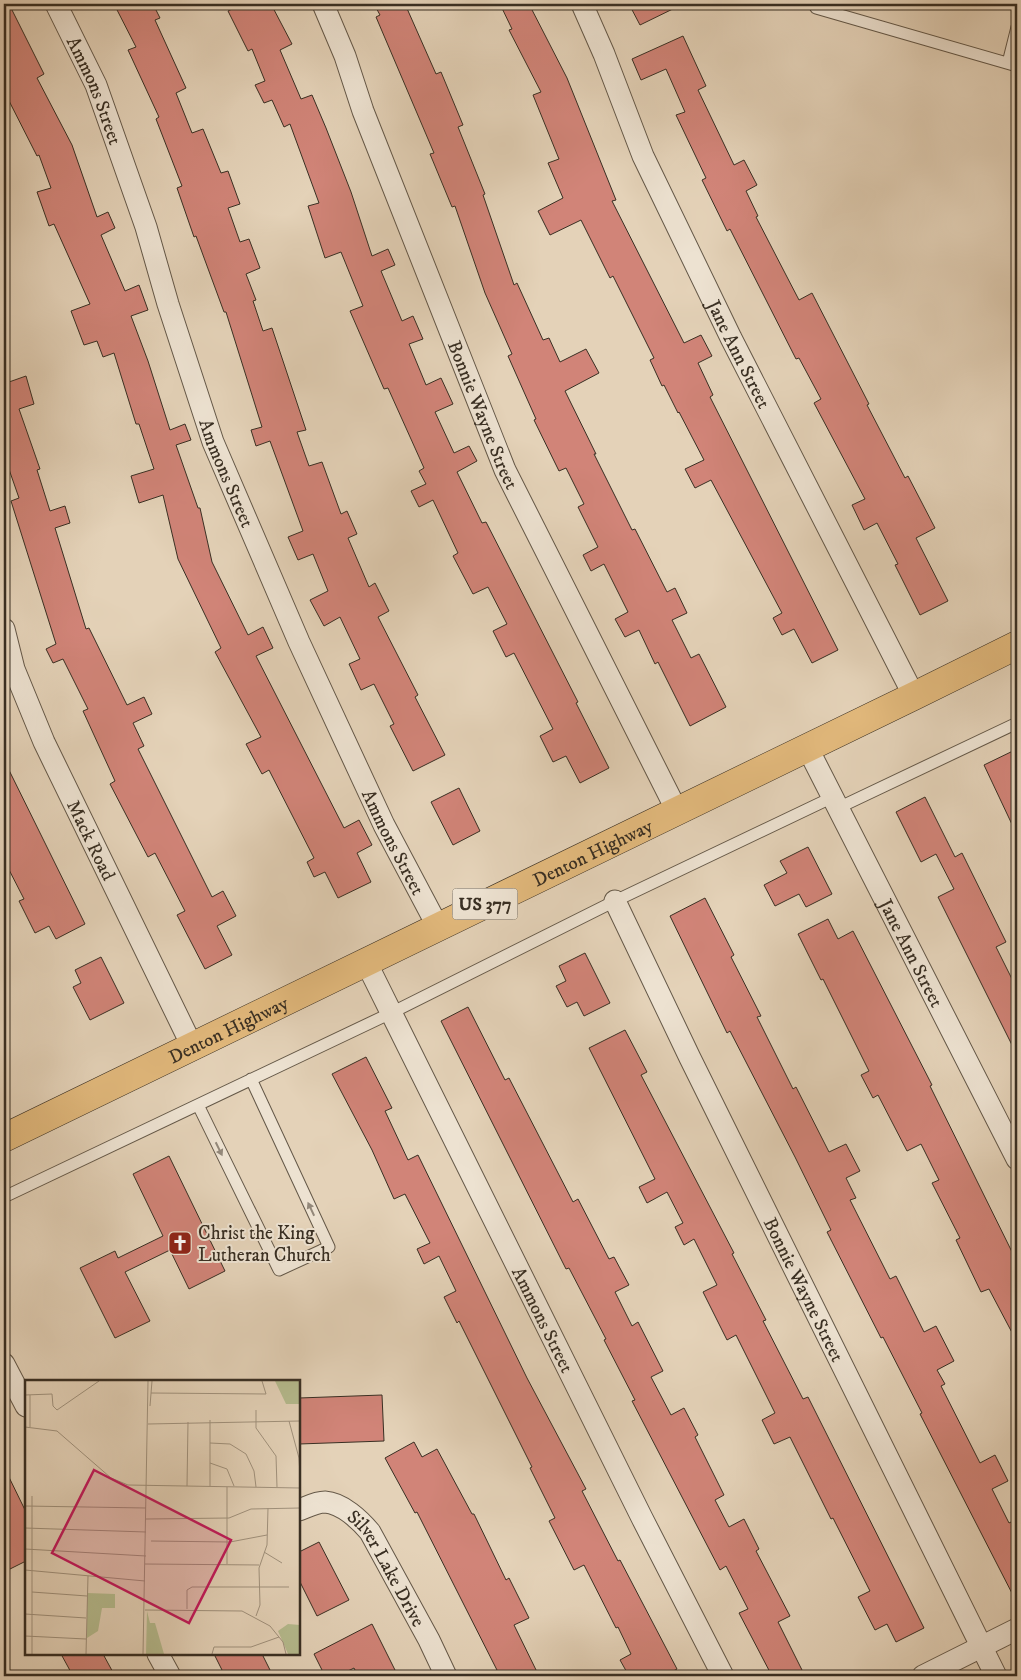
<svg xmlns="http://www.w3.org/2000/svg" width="1021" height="1680" font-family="'IM FELL DW Pica',serif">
  <rect width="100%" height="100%" fill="#e4d2b8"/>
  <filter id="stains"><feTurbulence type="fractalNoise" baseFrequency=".004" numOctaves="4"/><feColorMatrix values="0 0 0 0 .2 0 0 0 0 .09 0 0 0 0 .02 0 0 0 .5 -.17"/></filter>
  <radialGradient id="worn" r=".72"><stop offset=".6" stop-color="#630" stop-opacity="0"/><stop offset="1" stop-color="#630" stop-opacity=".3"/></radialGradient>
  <path fill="#d18478" stroke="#392f23" d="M 4,4 L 9,4 L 44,74 L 37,78 L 72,145 L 97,217 L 108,212 L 115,228 L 101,235 L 125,291 L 139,285 L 148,310 L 131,316 L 148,361 L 170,430 L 185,424 L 191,440 L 176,445 L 198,508 L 200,508 L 212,562 L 248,635 L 263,627 L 273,648 L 256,656 L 344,828 L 359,820 L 372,845 L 357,853 L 371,882 L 338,898 L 325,872 L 314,877 L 307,862 L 314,858 L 269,770 L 262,774 L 246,744 L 261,737 L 215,652 L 221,648 L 178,559 L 163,495 L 139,503 L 131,476 L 154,469 L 139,424 L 136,424 L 114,353 L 103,357 L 97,341 L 84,345 L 71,311 L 90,304 L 54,224 L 49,226 L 37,192 L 51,188 L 39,155 L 37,156 L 4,91 Z
    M 114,4 L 153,4 L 160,18 L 155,20 L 186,88 L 176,93 L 192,133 L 203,129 L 221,173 L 228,171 L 240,204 L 228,208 L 240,242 L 249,239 L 260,268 L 246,274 L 256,300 L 253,301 L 263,331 L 272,328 L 306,430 L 297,432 L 309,466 L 322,462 L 341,514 L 347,511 L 357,534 L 348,538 L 369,587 L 375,583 L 389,611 L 378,617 L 418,695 L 415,697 L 445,755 L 413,771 L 390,726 L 394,724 L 374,684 L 361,690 L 349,664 L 360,659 L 340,617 L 324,626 L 310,600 L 328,591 L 313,554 L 298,560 L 288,537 L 303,531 L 270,441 L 256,446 L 251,430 L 262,427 L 226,312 L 224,312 L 196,236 L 194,237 L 177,188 L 182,186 L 156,119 L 159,117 L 128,50 L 136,47 Z
    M 242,4 L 271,4 L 292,44 L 280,50 L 301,99 L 312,95 L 326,128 L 351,192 L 372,256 L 388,249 L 395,265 L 381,271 L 402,321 L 413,316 L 423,339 L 409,344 L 426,385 L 441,378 L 453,404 L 435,412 L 454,453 L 469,446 L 477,461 L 457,472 L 482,523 L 486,522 L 578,702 L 576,703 L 609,768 L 580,783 L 566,756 L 553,762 L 540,736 L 553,729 L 514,653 L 506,657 L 493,631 L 507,624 L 488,587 L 473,594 L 453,556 L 458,553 L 433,500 L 419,507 L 411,491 L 426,484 L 419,471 L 424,468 L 388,388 L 384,389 L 350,311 L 363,306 L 341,252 L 325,258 L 308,206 L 319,203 L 290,124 L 284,127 L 272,100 L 264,103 L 255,85 L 265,81 L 252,49 L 248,51 L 228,11 Z
    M 374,4 L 405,4 L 436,74 L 441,72 L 463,125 L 458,127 L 485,194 L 483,195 L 514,285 L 517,283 L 543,340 L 549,338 L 560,362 L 586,349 L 599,373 L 565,391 L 596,454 L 594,454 L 632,530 L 635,529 L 667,592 L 675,588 L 687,613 L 672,620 L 691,658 L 699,654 L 726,707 L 690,726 L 658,662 L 655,664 L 639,630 L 625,637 L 615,619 L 628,612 L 604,564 L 591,571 L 583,555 L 598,547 L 578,507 L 584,504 L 566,468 L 559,471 L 534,420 L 536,419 L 508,356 L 512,354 L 485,293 L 455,206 L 452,207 L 430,154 L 434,153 L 376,17 L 380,15 Z
    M 500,4 L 529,4 L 567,78 L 616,200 L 612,201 L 684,343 L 701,335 L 712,356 L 698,363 L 713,395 L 710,397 L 838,650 L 812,663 L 794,629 L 782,635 L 773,618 L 782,613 L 711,480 L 695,488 L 685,469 L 704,460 L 679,412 L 678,413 L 664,385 L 662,386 L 650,360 L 654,358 L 613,276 L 610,278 L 581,220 L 550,235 L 538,211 L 563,198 L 548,163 L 559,159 L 533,95 L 541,92 L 509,30 L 512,29 Z
    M 629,4 L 683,4 L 640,25 Z
    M 683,36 L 706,86 L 698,90 L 734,165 L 744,160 L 757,185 L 746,191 L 758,216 L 756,217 L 786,275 L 799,300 L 812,293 L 869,404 L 867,405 L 905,478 L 908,476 L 935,528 L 916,538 L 948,601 L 920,615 L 895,565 L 898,564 L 877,523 L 864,530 L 852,505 L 865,499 L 814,403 L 821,399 L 799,358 L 796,359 L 730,229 L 727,231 L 702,180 L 706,178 L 676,115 L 685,112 L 666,69 L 641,80 L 632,59 Z
    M 4,374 L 6,374 L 9,382 L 26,376 L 34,404 L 19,409 L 40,469 L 37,470 L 50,511 L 65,506 L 70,523 L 55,528 L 86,629 L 89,628 L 127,705 L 144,697 L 152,714 L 133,723 L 144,746 L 138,749 L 212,897 L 223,891 L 236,916 L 217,926 L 232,955 L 205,969 L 177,915 L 185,911 L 155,853 L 148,857 L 110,784 L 115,781 L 83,711 L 88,709 L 63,659 L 53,663 L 46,649 L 56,644 L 11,501 L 19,498 L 4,455 Z
    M 1017,749 L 1017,835 L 984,765 Z
    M 4,760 L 85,924 L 56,939 L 49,926 L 35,933 L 19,901 L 24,899 L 4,860 Z
    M 459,788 L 480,831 L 453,845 L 431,802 Z
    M 925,797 L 955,857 L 962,853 L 1006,942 L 996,947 L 1017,989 L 1017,1055 L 938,897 L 954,889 L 936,854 L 921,862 L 896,812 Z
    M 808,847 L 832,894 L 806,907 L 799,894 L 775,906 L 764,885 L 787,873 L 780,861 Z
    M 705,898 L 734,955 L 731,957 L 761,1016 L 757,1017 L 793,1089 L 796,1087 L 829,1152 L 846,1144 L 860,1171 L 846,1178 L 856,1198 L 850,1200 L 890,1279 L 896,1276 L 924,1332 L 936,1326 L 954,1361 L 937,1370 L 945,1384 L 941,1386 L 980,1463 L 995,1455 L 1008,1481 L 992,1489 L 1009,1523 L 1017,1519 L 1017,1603 L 920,1414 L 922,1413 L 883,1337 L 881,1338 L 827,1232 L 831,1230 L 795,1157 L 730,1031 L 727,1033 L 670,916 Z
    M 828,919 L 838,939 L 853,931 L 932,1085 L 930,1086 L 1017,1262 L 1017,1342 L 989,1289 L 981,1292 L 956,1240 L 960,1238 L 932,1183 L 939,1180 L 921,1144 L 907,1151 L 878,1095 L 873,1098 L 861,1075 L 869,1071 L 823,979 L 821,980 L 798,934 Z
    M 585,953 L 610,1003 L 584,1016 L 577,1002 L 567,1007 L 556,986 L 566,981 L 559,966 Z
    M 101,957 L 124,1003 L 90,1020 L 73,987 L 81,983 L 75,970 Z
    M 468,1007 L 505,1080 L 509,1078 L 573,1202 L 578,1199 L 609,1259 L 614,1257 L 629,1285 L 615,1292 L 632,1326 L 638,1322 L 663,1371 L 651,1377 L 671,1415 L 684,1408 L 698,1435 L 695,1437 L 724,1495 L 715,1500 L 729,1527 L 744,1519 L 759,1549 L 756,1551 L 790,1616 L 778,1622 L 805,1676 L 772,1676 L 739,1613 L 748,1609 L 726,1566 L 720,1570 L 632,1401 L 635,1400 L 604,1340 L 606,1339 L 569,1268 L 566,1269 L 441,1021 Z
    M 625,1030 L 647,1072 L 641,1075 L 734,1253 L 732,1254 L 766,1320 L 763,1321 L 803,1399 L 808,1397 L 924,1628 L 896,1642 L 887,1624 L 875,1630 L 858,1597 L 870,1591 L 833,1518 L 831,1519 L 790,1437 L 774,1444 L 762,1420 L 775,1413 L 736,1335 L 727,1340 L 703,1292 L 717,1285 L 694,1239 L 684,1245 L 675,1227 L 683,1223 L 667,1192 L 647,1203 L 639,1187 L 655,1179 L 589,1048 Z
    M 366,1057 L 392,1108 L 385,1111 L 408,1160 L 418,1155 L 527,1378 L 586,1489 L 582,1491 L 618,1561 L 620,1560 L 677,1669 L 664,1676 L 629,1676 L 620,1660 L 631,1654 L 618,1627 L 616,1628 L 584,1565 L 574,1570 L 549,1521 L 555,1518 L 530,1468 L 532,1467 L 459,1321 L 457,1323 L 444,1297 L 456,1291 L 439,1256 L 424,1264 L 417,1249 L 430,1243 L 405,1194 L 394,1199 L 372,1150 L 332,1074 Z
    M 169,1156 L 225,1271 L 189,1289 L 170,1250 L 125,1272 L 150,1321 L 115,1338 L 80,1268 L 115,1251 L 118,1258 L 163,1236 L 133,1174 Z
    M 382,1395 L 384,1441 L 299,1444 L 299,1398 Z
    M 414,1442 L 422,1457 L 437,1449 L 472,1514 L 474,1514 L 506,1580 L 509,1578 L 529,1618 L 514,1625 L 539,1676 L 500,1676 L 417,1512 L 415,1513 L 385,1458 Z
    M 4,1467 L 26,1512 L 26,1561 L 4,1572 Z
    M 319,1542 L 349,1600 L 317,1616 L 299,1580 L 299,1552 Z
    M 372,1624 L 398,1676 L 358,1676 L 354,1668 L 338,1676 L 325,1676 L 314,1654 Z
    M 61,1654 L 103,1654 L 115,1676 L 73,1676 Z
    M 214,1654 L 262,1654 L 273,1676 L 225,1676 Z"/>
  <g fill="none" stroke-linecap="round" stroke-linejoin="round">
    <g stroke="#645848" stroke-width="13">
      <path id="lane" d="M 814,4 L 816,8 L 1017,66
        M 1008,63 L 1017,27
        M 838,808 L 1017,723
        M 198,1105 L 279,1270 L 329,1247 L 251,1079
        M 4,1197 L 391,1013 L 615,901 L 833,797"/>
    </g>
    <g stroke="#645848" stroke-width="23">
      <g id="street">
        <path id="s1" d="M 56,4 L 96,85 L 146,227 L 168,304 L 213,442 L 299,642 L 384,825 L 438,927"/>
        <path id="s2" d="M 323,4 L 345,56 L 363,111 L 505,470 L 677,811"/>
        <path id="s3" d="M 582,4 L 604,54 L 643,156 L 731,338 L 914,696"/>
        <path id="s4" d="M 4,629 L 14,669 L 44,742 L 192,1046"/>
        <path id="s5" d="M 807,747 L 1017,1159"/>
        <path id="s6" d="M 615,901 L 690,1058 L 996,1676"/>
        <path id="s7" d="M 366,962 L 642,1518 L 723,1676"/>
        <path d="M 4,1364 L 26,1406"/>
        <path id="s8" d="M 299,1510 C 307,1507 316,1502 325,1502 C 342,1503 360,1520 370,1532 L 429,1640 L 446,1676"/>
        <path d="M 158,1654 L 170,1676"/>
        <path d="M 923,1676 L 1017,1629"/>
      </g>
    </g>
    <g stroke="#392f23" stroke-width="29">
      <g id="primary">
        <path id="s9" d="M 4,1138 L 914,696 L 1017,645"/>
      </g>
    </g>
    <use href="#lane" stroke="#ede2d1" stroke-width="11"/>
    <use href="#street" stroke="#ede2d1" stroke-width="21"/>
    <use href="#primary" stroke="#e2b97c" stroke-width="28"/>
  </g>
  <defs><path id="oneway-solid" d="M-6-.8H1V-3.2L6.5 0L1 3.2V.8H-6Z" transform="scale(1.25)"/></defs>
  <g fill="#93887a">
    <use href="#oneway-solid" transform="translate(219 1149) rotate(64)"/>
    <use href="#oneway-solid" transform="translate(311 1209) rotate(-115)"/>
  </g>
  <defs>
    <g id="church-square" transform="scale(1.25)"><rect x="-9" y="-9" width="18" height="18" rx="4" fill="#8f2418" stroke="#ede2d1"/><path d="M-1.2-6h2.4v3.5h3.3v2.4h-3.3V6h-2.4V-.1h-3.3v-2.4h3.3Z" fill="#fff"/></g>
  </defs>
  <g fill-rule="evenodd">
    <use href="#church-square" x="180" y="1243"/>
  </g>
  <g text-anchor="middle" stroke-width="4" stroke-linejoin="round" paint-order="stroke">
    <rect fill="#ede2d1" stroke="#6f6557" stroke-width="1" x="452.5" y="888.5" width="65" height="31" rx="4"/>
    <g font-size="18" font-weight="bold" fill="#392f23">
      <text x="485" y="910">US 377</text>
    </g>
    <g font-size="19" fill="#392f23" stroke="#ede2d1">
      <text dy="7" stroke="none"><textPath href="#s1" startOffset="95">Ammons Street</textPath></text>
      <text dy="7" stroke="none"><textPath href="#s3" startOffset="384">Jane Ann Street</textPath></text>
      <text dy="7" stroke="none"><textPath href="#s2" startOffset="441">Bonnie Wayne Street</textPath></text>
      <text dy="7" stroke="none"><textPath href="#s1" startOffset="500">Ammons Street</textPath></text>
      <text dy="7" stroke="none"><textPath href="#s4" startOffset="229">Mack Road</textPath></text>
      <text dy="7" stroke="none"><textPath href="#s1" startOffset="905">Ammons Street</textPath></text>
      <text dy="7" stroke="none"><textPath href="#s9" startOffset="654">Denton Highway</textPath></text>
      <text dy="7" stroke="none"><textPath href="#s5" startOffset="231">Jane Ann Street</textPath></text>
      <text dy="7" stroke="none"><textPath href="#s9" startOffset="249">Denton Highway</textPath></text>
      <text dy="7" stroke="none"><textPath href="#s6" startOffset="432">Bonnie Wayne Street</textPath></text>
      <text dy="7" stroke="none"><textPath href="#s7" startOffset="399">Ammons Street</textPath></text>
      <text dy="7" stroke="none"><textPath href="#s8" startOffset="122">Silver Lake Drive</textPath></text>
    </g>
    <g font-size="19" fill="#392f23" stroke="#ede2d1" text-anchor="start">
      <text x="198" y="1239">Christ the King<tspan x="198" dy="22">Lutheran Church</tspan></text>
    </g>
  </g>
  <g transform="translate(25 1380)">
    <rect width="275" height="275" fill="#e4d2b8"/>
    <path d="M 250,1 L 275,1 L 275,24 L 261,24 ZM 62,213 L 90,214 L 90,228 L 77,228 L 73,251 L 62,258 ZM 122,231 L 125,243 L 130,243 L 139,274 L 121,274 ZM 263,244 L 275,245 L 275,274 L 263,274 L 253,251 Z" fill="#b5bb8e"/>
    <path fill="none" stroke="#a0917c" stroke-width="1" d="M 126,13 L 241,14 L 237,1M 0,15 L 27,14 L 28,26 L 32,30 L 74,1M 5,15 L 5,47M 125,26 L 127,1M 231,30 L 231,48 L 251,76 L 252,107M 264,41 L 274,78 L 275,95M 123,44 L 275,41M 0,47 L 32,51 L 86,98 L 103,105 L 275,108M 185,63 L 205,64 L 221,74 L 229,91 L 231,107M 185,83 L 202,89 L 209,106M 162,106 L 163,42M 185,106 L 185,40M 202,107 L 202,184M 0,126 L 121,128M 121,139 L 204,138 L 226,129 L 275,128M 0,148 L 121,152M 126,161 L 205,162 L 242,155M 0,169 L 121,176M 239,172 L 257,183M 120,184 L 234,185M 0,190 L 120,201M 7,212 L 62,216M 162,229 L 162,210 L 167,207 L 264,207M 120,230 L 217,231 L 245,246 L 258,262 L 261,274M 0,234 L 61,238M 231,236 L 235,225 L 234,188 L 242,165 L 243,128M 0,256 L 61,259M 7,274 L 7,116M 61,274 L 63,196M 118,274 L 123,1M 187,274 L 189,267 L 226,267 L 254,257"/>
    <path fill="#c2185b" fill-opacity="0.15" stroke="#c2185b" stroke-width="2.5" d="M 69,90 L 206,160 L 164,243 L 27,173 Z"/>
    <rect width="275" height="275" fill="none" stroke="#392f23" stroke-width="2.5"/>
  </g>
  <rect width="1021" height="1680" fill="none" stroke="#e4d2b8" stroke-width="20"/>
  <rect x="5" y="5" width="1011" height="1670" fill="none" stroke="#392f23" stroke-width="2.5"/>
  <rect x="10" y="10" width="1001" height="1660" fill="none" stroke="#392f23"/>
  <rect width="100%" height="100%" filter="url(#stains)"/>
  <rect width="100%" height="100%" fill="url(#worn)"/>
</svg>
